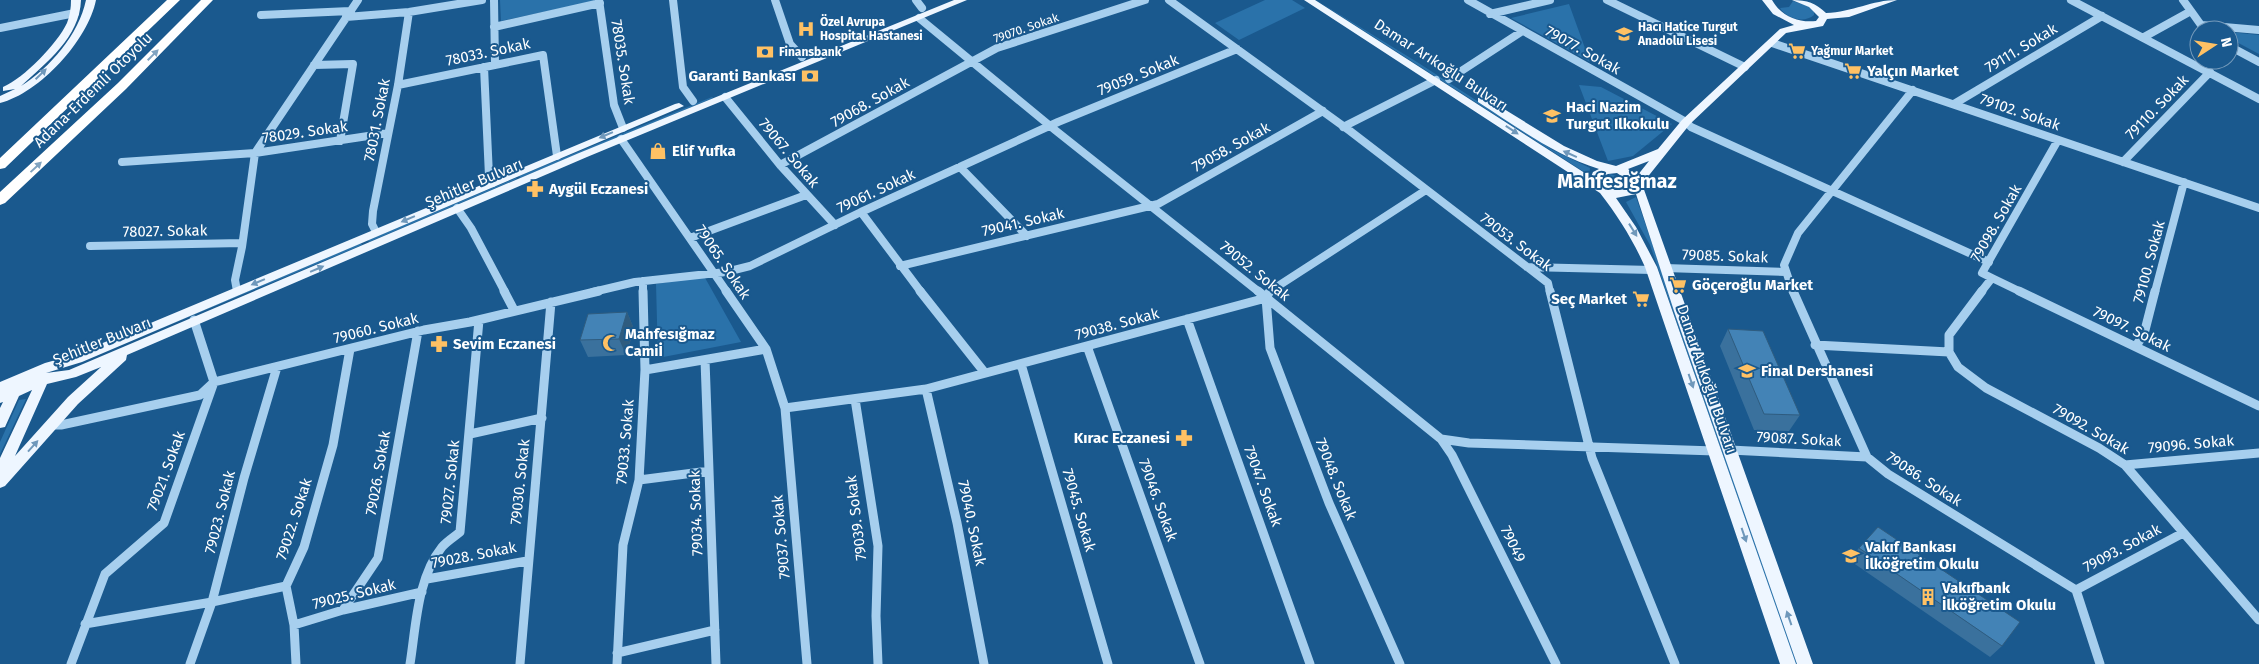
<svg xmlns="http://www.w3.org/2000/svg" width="2259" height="664" font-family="'Fira Sans',sans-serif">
  <rect width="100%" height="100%" fill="#1a598e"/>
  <path fill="#2a72aa" d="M 500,0 L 595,0 L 595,1 L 501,21 Z
    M 1265,0 L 1292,0 L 1305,8 L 1239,40 L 1215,23 Z
    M 1316,0 L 1417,62 L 1553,150 L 1590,168 L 1589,175 Z
    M 1793,1 L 1808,6 L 1814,12 L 1814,15 C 1804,24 1786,18 1780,8 L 1789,7 Z
    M 1569,4 L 1590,62 L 1511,18 Z
    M 2229,32 L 2259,35 L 2259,54 L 2229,38 Z
    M 1579,85 L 1601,87 L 1672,124 L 1633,156 L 1608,161 Z
    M 712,97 L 713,98 L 520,178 L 519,176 Z
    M 1610,174 L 1624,178 L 1628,186 L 1620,190 L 1608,187 L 1604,179 Z
    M 516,178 L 517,179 L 369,242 L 368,240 Z
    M 1636,197 L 1797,664 L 1795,664 L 1650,245 L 1626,202 Z
    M 361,243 L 362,245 L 136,339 Z
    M 704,276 L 741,342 L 658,358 L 656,284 Z
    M 26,399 L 0,454 L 0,442 L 19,400 Z"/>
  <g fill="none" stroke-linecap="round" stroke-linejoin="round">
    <path stroke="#a7cfee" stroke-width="8" d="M 494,0 L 495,64
      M 599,0 L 614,105 L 623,128
      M 673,0 L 683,87 L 693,101
      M 775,0 L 790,44 L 802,57
      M 916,0 L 922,8
      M 1169,0 L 1350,131 L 1548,283 L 1550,292
      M 1468,0 L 1686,122 L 1691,127 L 1989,262
      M 1607,0 L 1745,67
      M 2071,0 L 2259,99
      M 2191,11 L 2201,25 L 2259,30
      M 1490,14 L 1550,0
      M 261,15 L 350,11
      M 346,17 L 409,12 L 482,0
      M 919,18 L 1055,130 L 1259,292
      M 494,27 L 600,3
      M 0,28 L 75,13
      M 2144,37 L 2191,11 L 2183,0
      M 1772,43 L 2259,208
      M 2229,46 L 2259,62
      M 314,65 L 353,64 L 340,141
      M 484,67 L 489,176 L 493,183
      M 1449,79 L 1521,32
      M 398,85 L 543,55 L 557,156
      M 725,97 L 780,165 L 835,225
      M 1954,104 L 2102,16
      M 1343,127 L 1436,80
      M 621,139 L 727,292
      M 122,162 L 255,153 L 388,133
      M 2123,162 L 2210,72
      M 780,165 L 997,48 L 1145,0
      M 960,167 L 1027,236
      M 457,208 L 471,228 L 505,292
      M 861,212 L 921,292
      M 376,232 L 372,224 L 373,211 L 398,85 L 409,12
      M 690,238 L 806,195
      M 90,246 L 242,243
      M 900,266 L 1158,204 L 1323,111
      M 1527,267 L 1652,270
      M 1665,268 L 1785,272
      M 1992,278 L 2021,292
      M 643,281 L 643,292
      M 237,291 L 235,280 L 242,247 L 255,153 L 358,0
      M 593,292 L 635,282 L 726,272 L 750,266 L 861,212 L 1058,122 L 1237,49
      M 1269,292 L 1426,190
      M 1793,292 L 1784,265 L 1798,233 L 1913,90
      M 1981,292 L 1992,278 L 1982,273 L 2058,140
      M 2155,292 L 2184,182"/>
    <path stroke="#a7cfee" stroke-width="9" d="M 504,291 L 514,310
      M 726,291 L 766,349 L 785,408 L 807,664
      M 920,291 L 985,373
      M 1258,291 L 1441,439 L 1452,455 L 1556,664
      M 1550,291 L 1592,458 L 1675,664
      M 1793,291 L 1867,457 L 1888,474 L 2076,590
      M 2019,291 L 2259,406
      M 1266,298 L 1270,348 L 1329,503 L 1400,664
      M 1187,319 L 1310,664
      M 1815,345 L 1949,352 L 1949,335 L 1982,291
      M 1087,346 L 1200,664
      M 2136,346 L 2144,334 L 2155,291
      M 1949,352 L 1958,367 L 1986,388 L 2099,448 L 2125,465 L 2259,620
      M 705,360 L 716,664
      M 1021,364 L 1108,664
      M 645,370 L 766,349
      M 926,389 L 957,523 L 984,664
      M 855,399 L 878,546 L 876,616 L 878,664
      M 785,408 L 926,389 L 1266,298 L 1270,291
      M 51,425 L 61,425 L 200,395 L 214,382 L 424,330 L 470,322 L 599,291
      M 470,434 L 542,418
      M 1441,439 L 1469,443 L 1715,451
      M 1730,450 L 1867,457
      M 2125,465 L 2259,453
      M 639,480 L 709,471
      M 427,579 L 527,561
      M 286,586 L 294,625 L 296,664
      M 2076,590 L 2183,533
      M 2076,590 L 2100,664
      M 343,610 L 378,558 L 418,331
      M 85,624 L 212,602 L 286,586 L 304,547 L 333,445 L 350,349
      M 294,625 L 343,610 L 422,592
      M 617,653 L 715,630
      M 71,664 L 105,574 L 164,523 L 214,382 L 194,320
      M 190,664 L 212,602 L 244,478 L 277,367
      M 410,664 C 416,627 417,578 442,547 C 447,541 454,537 460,532 L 479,320
      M 520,664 L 551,302
      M 617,664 L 623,545 L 639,480 L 645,370 L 643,291"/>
    <path fill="#eef6ff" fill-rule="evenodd" d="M 71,0 L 81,0 C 80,37 46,63 21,86 C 50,68 79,34 86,0 L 96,0 C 88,40 40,93 0,103 L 0,96 L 15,89 L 3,91 L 3,87 C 24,78 57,44 67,23 C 70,15 71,8 71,0 Z
      M 954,0 L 967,0 L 587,157 L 127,355 L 126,360 L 78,404 L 5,486 L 0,488 L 0,458 L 32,390 L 19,396 L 5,427 L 0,428 L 0,408 L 3,402 L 0,403 L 0,392 L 4,391 L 0,392 L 0,382 L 45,363 L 74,355 L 675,104 L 679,103 L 684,106 L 82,362 L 46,373 L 69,370 L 579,153 ZM 101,367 L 68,397 L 15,456 L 47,384 L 76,377 Z
      M 1304,0 L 1315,0 L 1591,177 L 1593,172 L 1599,169 C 1554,155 1517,127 1478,102 L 1478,98 L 1486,98 L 1564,146 L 1597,161 L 1616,166 L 1658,149 L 1682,120 L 1780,29 L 1794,25 L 1773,14 L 1762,0 L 1772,0 C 1781,16 1798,23 1816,21 L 1819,17 L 1809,7 L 1792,0 C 1808,0 1815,3 1826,13 C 1853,12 1872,0 1897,0 L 1849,17 L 1827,19 L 1823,26 L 1786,33 L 1690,124 L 1642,184 L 1813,664 L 1797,664 L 1674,311 L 1636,194 L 1616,198 L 1636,227 L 1657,267 L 1796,664 L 1780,664 L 1645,267 C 1633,240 1618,216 1600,193 ZM 1649,161 L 1637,176 L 1628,169 ZM 1617,173 L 1630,182 L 1628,189 L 1615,190 L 1604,184 L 1603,176 L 1608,174 Z"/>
    <path fill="#fff" fill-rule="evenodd" d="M 167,0 L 180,0 L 5,168 L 0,169 L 0,158 Z
      M 201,0 L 213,0 L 126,89 L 5,203 L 0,205 L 0,192 L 118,83 Z"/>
  </g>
  <path fill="#3a719d" d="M 627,312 L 634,329 L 626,355 L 588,357 L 580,340 Z
    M 1728,329 L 1800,415 L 1789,431 L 1754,430 L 1720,346 Z
    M 1859,548 L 2002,646 L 1990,657 L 1849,560 Z"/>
  <path fill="#2f5c7f" d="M 627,312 L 634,329 L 626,355 L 619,339 Z"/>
  <path fill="#4383b6" stroke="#2f5c7f" d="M 627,312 L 619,339 L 580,340 L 588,314 Z
    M 1728,329 L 1763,331 L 1800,415 L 1764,414 Z
    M 1878,527 L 2020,622 L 2002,646 L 1859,548 Z"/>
  <defs><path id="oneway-solid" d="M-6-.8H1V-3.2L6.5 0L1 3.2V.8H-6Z" transform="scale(1.25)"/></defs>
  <g fill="#81a4c1">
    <use href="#oneway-solid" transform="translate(153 55) rotate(-45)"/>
    <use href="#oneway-solid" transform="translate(36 167) rotate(-43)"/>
  </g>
  <g fill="#6f98bb">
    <use href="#oneway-solid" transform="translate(41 74) rotate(-44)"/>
    <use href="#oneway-solid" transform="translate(1512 130) rotate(33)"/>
    <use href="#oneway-solid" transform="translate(606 135) rotate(157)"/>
    <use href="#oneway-solid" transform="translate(1570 154) rotate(-156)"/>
    <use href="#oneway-solid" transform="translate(408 219) rotate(157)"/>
    <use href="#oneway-solid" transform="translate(1633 230) rotate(58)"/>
    <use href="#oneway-solid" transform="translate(317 269) rotate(-23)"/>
    <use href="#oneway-solid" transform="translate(258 282) rotate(157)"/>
    <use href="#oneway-solid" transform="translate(1691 381) rotate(71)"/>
    <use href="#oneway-solid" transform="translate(33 446) rotate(-48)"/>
    <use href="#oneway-solid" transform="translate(1744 535) rotate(71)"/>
    <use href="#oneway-solid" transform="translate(1789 618) rotate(-109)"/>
  </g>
  <defs>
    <g id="hospital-bare" transform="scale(1.35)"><path d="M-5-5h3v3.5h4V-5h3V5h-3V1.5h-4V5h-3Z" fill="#ffc164" stroke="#1a598e" stroke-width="2.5" paint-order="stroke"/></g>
    <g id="school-bare" transform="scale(1.35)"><path d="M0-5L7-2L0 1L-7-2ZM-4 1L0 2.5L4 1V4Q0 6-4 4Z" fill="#ffc164" stroke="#1a598e" stroke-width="2.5" paint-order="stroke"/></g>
    <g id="supermarket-bare" transform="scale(1.35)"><path d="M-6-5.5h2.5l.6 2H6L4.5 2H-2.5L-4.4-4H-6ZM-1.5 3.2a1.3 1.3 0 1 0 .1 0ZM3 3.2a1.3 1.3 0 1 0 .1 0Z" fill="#ffc164" stroke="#1a598e" stroke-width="2.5" paint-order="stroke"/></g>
    <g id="bank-bare" transform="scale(1.35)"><path d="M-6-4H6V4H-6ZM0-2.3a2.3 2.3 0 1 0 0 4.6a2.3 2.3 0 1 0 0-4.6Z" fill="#ffc164" stroke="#1a598e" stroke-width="2.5" paint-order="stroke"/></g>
    <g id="shop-bare" transform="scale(1.35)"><path d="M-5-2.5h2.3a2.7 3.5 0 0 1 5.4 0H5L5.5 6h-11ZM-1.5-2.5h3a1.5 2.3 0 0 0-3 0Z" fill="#ffc164" stroke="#1a598e" stroke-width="2.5" paint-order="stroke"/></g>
    <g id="pharmacy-bare" transform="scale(1.35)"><path d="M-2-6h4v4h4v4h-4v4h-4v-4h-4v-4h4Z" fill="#ffc164" stroke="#1a598e" stroke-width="2.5" paint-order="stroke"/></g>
    <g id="mosque-bare" transform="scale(1.35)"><path d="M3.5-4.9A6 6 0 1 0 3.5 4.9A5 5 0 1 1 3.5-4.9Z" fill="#ffc164" stroke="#1a598e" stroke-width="2.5" paint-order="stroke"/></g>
    <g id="building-bare" transform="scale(1.35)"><path d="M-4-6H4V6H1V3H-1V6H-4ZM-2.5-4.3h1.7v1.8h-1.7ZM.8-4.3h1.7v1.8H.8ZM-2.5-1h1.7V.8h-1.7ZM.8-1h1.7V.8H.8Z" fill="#ffc164" stroke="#1a598e" stroke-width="2.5" paint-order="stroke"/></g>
  </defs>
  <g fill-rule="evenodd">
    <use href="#hospital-bare" x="806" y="29"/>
    <use href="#school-bare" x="1624" y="34"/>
    <use href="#supermarket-bare" x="1797" y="51"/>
    <use href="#bank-bare" x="765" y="52"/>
    <use href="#supermarket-bare" x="1853" y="71"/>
    <use href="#bank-bare" x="810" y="76"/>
    <use href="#school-bare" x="1552" y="116"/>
    <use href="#shop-bare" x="658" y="151"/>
    <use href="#pharmacy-bare" x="535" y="189"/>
    <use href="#supermarket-bare" x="1678" y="285"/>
    <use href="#supermarket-bare" x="1641" y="299"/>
    <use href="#mosque-bare" x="611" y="343"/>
    <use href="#pharmacy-bare" x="439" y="344"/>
    <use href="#school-bare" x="1747" y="371"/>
    <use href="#pharmacy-bare" x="1184" y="438"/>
    <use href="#school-bare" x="1851" y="556"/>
    <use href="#building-bare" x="1928" y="597"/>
  </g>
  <g text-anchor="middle" stroke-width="4" stroke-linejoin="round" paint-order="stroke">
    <g font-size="12" font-weight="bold" fill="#fff" stroke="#1a598e" text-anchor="start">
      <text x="820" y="26">Özel Avrupa<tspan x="820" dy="14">Hospital Hastanesi</tspan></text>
      <text x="1638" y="31">Hacı Hatice Turgut<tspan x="1638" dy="14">Anadolu Lisesi</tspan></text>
      <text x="1811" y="55">Yağmur Market</text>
      <text x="779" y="56">Finansbank</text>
    </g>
    <g font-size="12" fill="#fff" stroke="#1a598e">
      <text transform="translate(1026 28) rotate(-19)" y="4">79070. Sokak</text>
    </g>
    <g font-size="15" fill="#fff" stroke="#1a598e">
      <text transform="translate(2021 48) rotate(-31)" y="5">79111. Sokak</text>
      <text transform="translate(1583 50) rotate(29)" y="5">79077. Sokak</text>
      <text transform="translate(488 52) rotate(-12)" y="5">78033. Sokak</text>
      <text transform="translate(623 62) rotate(81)" y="5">78035. Sokak</text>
      <text transform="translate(1441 65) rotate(33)" y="5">Damar Arıkoğlu Bulvarı</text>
      <text transform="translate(1138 75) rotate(-22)" y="5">79059. Sokak</text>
      <text transform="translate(93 90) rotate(-44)" y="5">Adana-Erdemli Otoyolu</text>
      <text transform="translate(870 102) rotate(-29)" y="5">79068. Sokak</text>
      <text transform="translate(2157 107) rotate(-46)" y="5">79110. Sokak</text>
      <text transform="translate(2020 112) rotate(19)" y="5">79102. Sokak</text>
      <text transform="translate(377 120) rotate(-79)" y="5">78031. Sokak</text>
      <text transform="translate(305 132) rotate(-8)" y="5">78029. Sokak</text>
      <text transform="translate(1231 147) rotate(-29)" y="5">79058. Sokak</text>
      <text transform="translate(789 153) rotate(50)" y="5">79067. Sokak</text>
      <text transform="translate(474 183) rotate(-23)" y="5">Şehitler Bulvarı</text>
      <text transform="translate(876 191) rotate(-25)" y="5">79061. Sokak</text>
      <text transform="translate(1023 222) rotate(-13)" y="5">79041. Sokak</text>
      <text transform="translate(1996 223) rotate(-60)" y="5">79098. Sokak</text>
      <text transform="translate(165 231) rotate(-1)" y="5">78027. Sokak</text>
      <text transform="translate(1516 242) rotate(37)" y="5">79053. Sokak</text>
      <text transform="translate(1725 256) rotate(2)" y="5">79085. Sokak</text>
      <text transform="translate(723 262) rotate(56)" y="5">79065. Sokak</text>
      <text transform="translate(2149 262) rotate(-75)" y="5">79100. Sokak</text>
      <text transform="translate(1255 271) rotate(39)" y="5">79052. Sokak</text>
      <text transform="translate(1117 324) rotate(-15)" y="5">79038. Sokak</text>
      <text transform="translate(376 328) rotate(-14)" y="5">79060. Sokak</text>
      <text transform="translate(2132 329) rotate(26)" y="5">79097. Sokak</text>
      <text transform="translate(102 341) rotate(-22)" y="5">Şehitler Bulvarı</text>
      <text transform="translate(1707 379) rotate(71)" y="5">Damar Arıkoğlu Bulvarı</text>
      <text transform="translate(2091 429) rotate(30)" y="5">79092. Sokak</text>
      <text transform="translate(1799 439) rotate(3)" y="5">79087. Sokak</text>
      <text transform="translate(625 442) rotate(-85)" y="5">79033. Sokak</text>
      <text transform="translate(2191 444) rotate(-5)" y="5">79096. Sokak</text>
      <text transform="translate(166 471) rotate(-70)" y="5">79021. Sokak</text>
      <text transform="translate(378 473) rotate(-80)" y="5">79026. Sokak</text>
      <text transform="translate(1336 479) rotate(68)" y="5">79048. Sokak</text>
      <text transform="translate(1924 479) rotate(33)" y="5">79086. Sokak</text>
      <text transform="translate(450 482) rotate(-84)" y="5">79027. Sokak</text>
      <text transform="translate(520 482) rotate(-84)" y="5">79030. Sokak</text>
      <text transform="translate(1263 486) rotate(70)" y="5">79047. Sokak</text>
      <text transform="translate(1158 500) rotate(70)" y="5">79046. Sokak</text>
      <text transform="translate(1079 510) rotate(74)" y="5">79045. Sokak</text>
      <text transform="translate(220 512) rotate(-76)" y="5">79023. Sokak</text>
      <text transform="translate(696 513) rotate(-92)" y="5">79034. Sokak</text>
      <text transform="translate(856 518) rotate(-97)" y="5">79039. Sokak</text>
      <text transform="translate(294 519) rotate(-72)" y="5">79022. Sokak</text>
      <text transform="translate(972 523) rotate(78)" y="5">79040. Sokak</text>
      <text transform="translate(781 537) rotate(-95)" y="5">79037. Sokak</text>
      <text transform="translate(1513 544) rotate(64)" y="5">79049</text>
      <text transform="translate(2122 548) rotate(-28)" y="5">79093. Sokak</text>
      <text transform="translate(474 555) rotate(-11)" y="5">79028. Sokak</text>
      <text transform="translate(354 594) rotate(-14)" y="5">79025. Sokak</text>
    </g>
    <g font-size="15" font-weight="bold" fill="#fff" stroke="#1a598e" text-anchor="start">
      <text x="1867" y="76">Yalçın Market</text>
      <text x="796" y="81" text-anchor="end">Garanti Bankası</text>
      <text x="1566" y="112">Haci Nazim<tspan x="1566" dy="17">Turgut Ilkokulu</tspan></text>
      <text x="672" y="156">Elif Yufka</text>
      <text x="549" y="194">Aygül Eczanesi</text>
      <text x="1692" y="290">Göçeroğlu Market</text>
      <text x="1627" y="304" text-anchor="end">Seç Market</text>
      <text x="625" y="339">Mahfesığmaz<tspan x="625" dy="17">Camiİ</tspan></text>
      <text x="453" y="349">Sevim Eczanesi</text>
      <text x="1761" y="376">Final Dershanesi</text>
      <text x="1170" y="443" text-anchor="end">Kırac Eczanesi</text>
      <text x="1865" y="552">Vakıf Bankası<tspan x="1865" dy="17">İlköğretim Okulu</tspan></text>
      <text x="1942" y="593">Vakıfbank<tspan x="1942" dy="17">İlköğretim Okulu</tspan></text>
    </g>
    <g font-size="20" font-weight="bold" fill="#fff" stroke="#1a598e">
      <text x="1617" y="188">Mahfesığmaz</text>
    </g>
  </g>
  <g transform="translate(2214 45) rotate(78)"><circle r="24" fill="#1a598e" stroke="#769bbb"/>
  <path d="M0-4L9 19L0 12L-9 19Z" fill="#ffc164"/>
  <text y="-8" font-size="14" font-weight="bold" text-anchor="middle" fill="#ffffff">N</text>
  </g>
</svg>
